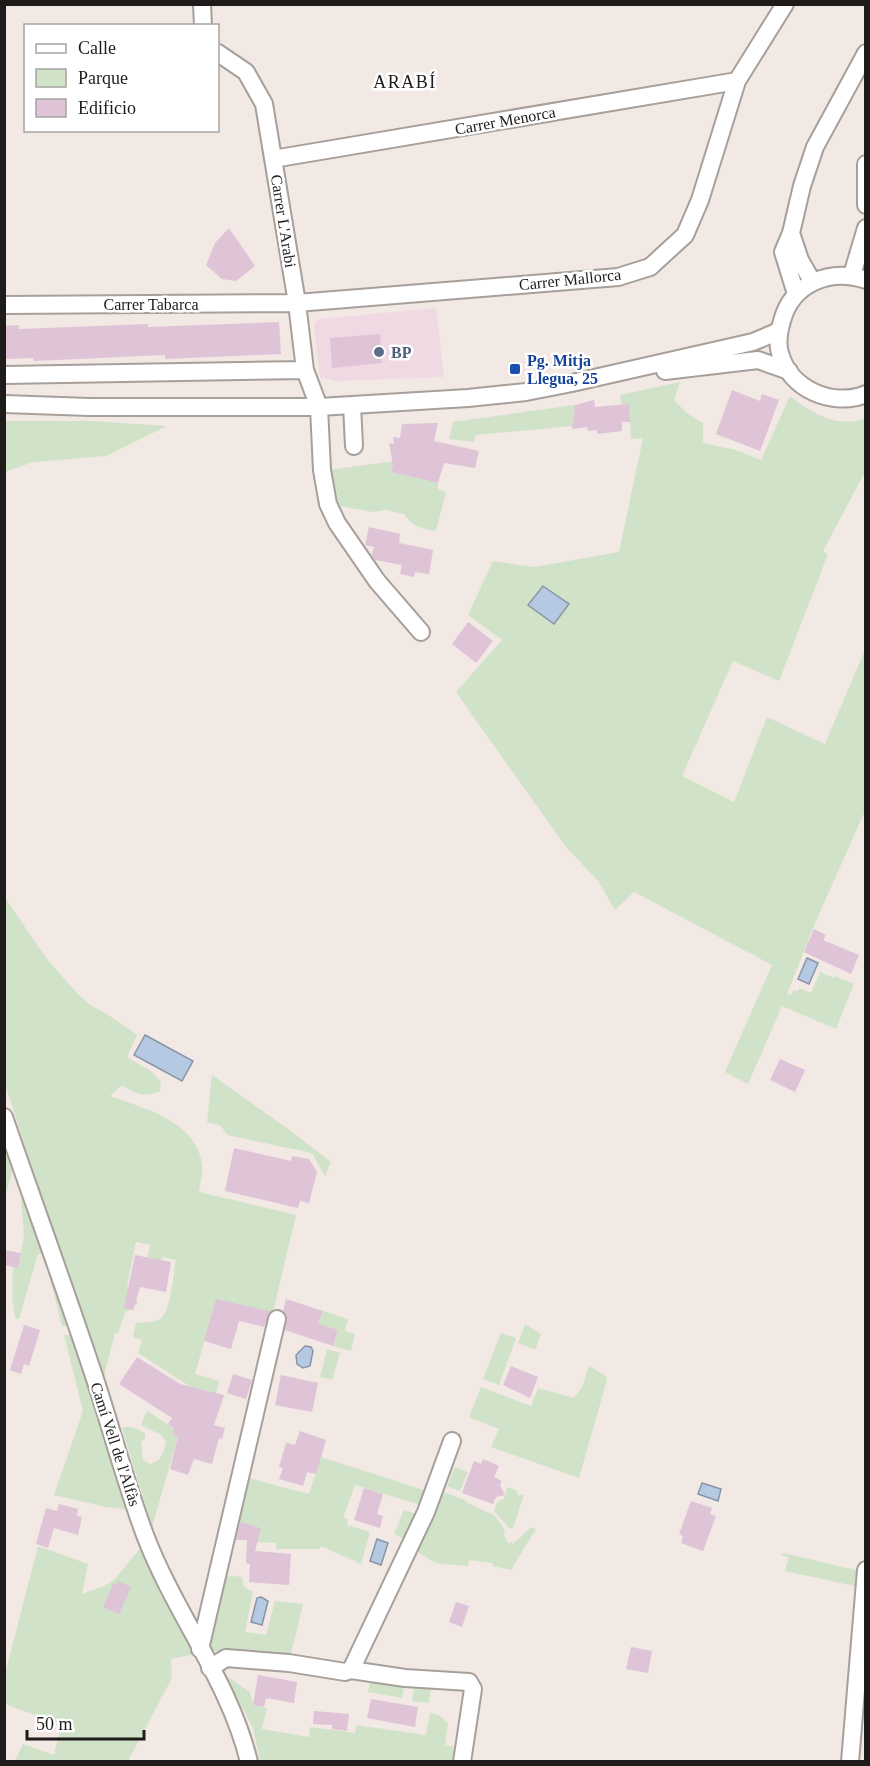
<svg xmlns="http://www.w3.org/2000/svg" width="870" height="1766" font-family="Georgia,serif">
  <rect width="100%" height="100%" fill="#f2e8e4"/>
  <path fill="#f1d9e3" d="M 436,308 L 444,377 L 335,381 L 320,377 L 314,327 L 315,322 L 320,319 Z"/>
  <path fill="#d0e3c9" d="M 680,382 L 674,400 L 688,414 L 703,423 L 703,443 L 736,450 L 761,460 L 790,396 C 811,413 838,429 865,418 L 865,472 L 823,551 L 828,554 L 779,681 L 733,661 L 682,776 L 734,802 L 767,717 L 825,744 L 865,650 L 865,811 L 815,923 L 787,994 L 791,995 L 793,990 L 798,991 L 799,988 L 811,993 L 820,972 L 834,978 L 835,976 L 854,984 L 836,1029 L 782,1006 L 748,1084 L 725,1072 L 772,965 L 634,892 L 615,910 L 598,881 L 566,847 L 456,692 L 502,640 L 468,615 L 493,561 L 534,567 L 619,552 L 643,438 L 631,439 L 629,404 L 621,404 L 620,395 Z
    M 575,405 L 573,426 L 476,435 L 474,442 L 449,439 L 453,422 Z
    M 5,421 L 91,421 L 167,426 L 106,456 L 33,462 L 5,472 Z
    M 395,461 L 392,472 L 438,483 L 438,489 L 446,492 L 436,531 C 420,528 413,527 404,514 L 386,510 L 372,512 L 334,505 L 329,470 Z
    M 4,896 L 46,958 L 78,994 L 90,1005 L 107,1014 L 137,1035 L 127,1057 L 152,1072 L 161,1082 L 160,1091 C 147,1098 134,1094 122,1085 L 110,1096 C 144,1108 197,1122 202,1164 C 203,1173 200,1183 199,1192 L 296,1215 L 273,1312 L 216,1300 L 195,1374 L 219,1381 L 216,1394 L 191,1387 L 138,1353 L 142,1340 L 133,1337 L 136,1323 C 144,1322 153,1323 160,1319 C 171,1312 173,1274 176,1260 L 162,1257 L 161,1262 L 147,1260 L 150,1245 L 136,1242 L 127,1286 L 135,1295 L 138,1304 L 125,1313 L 118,1333 L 115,1333 L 102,1384 L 5,1084 Z
    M 212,1075 L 284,1126 L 331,1162 L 325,1176 L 312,1153 L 227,1135 L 221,1126 L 207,1122 Z
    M 5,1139 L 14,1165 L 5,1197 Z
    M 21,1197 L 26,1197 L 46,1254 L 38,1254 L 19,1319 L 16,1319 C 11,1302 12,1284 13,1266 L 18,1267 L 24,1236 Z
    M 50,1264 L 70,1326 L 62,1326 L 47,1266 Z
    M 323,1311 L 348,1319 L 345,1331 L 355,1334 L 351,1351 L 333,1346 L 338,1331 L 318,1324 Z
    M 525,1324 L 541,1334 L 535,1350 L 518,1343 Z
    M 501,1333 L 516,1338 L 499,1385 L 483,1379 Z
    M 64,1335 L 73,1335 L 131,1510 L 106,1507 L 54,1495 L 83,1411 Z
    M 327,1349 L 340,1353 L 332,1380 L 320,1377 Z
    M 589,1366 L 606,1376 L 607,1380 L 579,1478 L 491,1447 L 499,1429 L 469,1417 L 481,1387 L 531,1406 L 538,1388 L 574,1398 L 582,1387 Z
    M 147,1411 L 174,1428 L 172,1434 L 178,1437 L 152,1527 L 122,1428 C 131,1425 138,1429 145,1434 L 145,1439 L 141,1442 L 143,1460 L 150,1464 C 162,1461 164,1452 166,1441 L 161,1435 L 141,1425 Z
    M 321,1457 L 430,1492 L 425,1504 L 418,1504 L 355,1485 L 343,1518 L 348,1519 L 347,1525 L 370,1532 L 361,1564 L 321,1546 L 320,1549 L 276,1549 L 276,1543 L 257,1542 L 261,1528 L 236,1521 L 245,1477 L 309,1494 Z
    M 455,1467 L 468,1472 L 460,1491 L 447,1486 Z
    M 507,1487 L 516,1490 L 519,1496 L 524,1494 L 513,1529 L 509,1528 L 494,1511 L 498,1501 L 504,1499 Z
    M 441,1491 L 465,1500 L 465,1502 L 494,1515 L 505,1530 L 504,1535 L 508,1543 L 514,1543 L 531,1527 L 536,1529 L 511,1570 L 493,1566 L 493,1563 L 469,1560 L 468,1566 L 435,1563 L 416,1551 Z
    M 404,1510 L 416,1514 L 419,1519 L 408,1541 L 394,1534 Z
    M 38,1546 L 88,1564 L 82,1594 L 104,1586 L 114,1580 L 142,1546 L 195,1654 L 171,1659 L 172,1678 L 128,1761 L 15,1761 L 23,1744 L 54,1755 L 61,1725 L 5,1704 L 5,1674 Z
    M 783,1553 L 860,1571 L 859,1587 L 785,1571 L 789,1557 L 782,1556 Z
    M 224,1575 L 242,1577 L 244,1587 L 253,1592 L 245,1632 L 266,1635 L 275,1601 L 303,1604 L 290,1658 L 214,1651 L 209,1643 Z
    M 225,1675 L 250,1692 L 253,1705 L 267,1708 L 262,1729 L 309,1737 L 310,1727 L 355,1733 L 356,1725 L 426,1735 L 430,1713 L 439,1715 L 448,1723 L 445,1745 L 461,1748 L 458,1761 L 260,1761 L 253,1728 Z
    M 370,1682 L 404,1686 L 402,1698 L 368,1692 Z
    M 414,1687 L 431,1689 L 429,1703 L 412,1701 Z"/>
  <path fill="#b5c9e2" stroke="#8895a6" stroke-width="1.5" d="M 543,586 L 569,604 L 554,624 L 528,605 Z
    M 807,958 L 818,963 L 809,984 L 798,979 Z
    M 145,1035 L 193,1061 L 182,1081 L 134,1055 Z
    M 305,1346 L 311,1347 L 313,1351 L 310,1366 L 303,1368 L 297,1364 L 296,1355 Z
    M 702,1483 L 721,1489 L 718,1501 L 698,1494 Z
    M 377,1539 L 388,1543 L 381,1565 L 370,1561 Z
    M 261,1597 L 268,1601 L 262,1625 L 251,1622 L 257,1598 Z"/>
  <path fill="#dfc3d6" d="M 229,228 L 255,266 L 236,281 L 222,279 L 206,265 L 215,243 Z
    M 279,322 L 281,354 L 165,359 L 165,355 L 34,361 L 33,358 L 4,359 L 4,326 L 19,325 L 19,329 L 148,324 L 148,327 Z
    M 380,334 L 382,363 L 332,368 L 330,338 Z
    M 732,390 L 760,401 L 762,394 L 779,400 L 760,451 L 716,434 Z
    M 594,400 L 595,407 L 629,404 L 630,422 L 622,422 L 622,431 L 597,434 L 597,430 L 588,431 L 587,427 L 572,429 L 575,405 Z
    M 438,423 L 434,441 L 479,451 L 475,468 L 444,463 L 438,483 L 391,472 L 393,465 L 389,443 L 394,444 L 393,437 L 400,438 L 402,424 Z
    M 369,527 L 400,534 L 399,543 L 433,550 L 429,574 L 415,572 L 414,577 L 400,574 L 402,565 L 375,560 L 372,555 L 374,547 L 365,545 Z
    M 468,622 L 493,641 L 476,663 L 452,644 Z
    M 814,929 L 826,935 L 823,940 L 859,955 L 851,974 L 804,952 Z
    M 780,1059 L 805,1070 L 795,1092 L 770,1080 Z
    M 234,1148 L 291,1161 L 292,1156 L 309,1159 L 317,1172 L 309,1203 L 300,1201 L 298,1208 L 225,1191 Z
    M 4,1250 L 21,1253 L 18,1268 L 4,1265 Z
    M 135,1255 L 171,1262 L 166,1292 L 140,1287 L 133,1310 L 124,1308 Z
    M 216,1299 L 270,1311 L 264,1327 L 239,1321 L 231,1349 L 204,1341 Z
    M 286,1299 L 323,1311 L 318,1324 L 338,1330 L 333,1346 L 285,1330 L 287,1317 L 283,1311 Z
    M 24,1325 L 40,1330 L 29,1366 L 24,1364 L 21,1374 L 10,1370 Z
    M 137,1357 L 180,1384 L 224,1395 L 214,1425 L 225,1428 L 222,1439 L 219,1438 L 212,1464 L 194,1459 L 188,1475 L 170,1469 L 178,1437 L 172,1434 L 174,1428 L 168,1424 L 172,1418 L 119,1384 Z
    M 511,1366 L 538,1377 L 530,1398 L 503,1385 Z
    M 233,1374 L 252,1380 L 246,1399 L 227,1393 Z
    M 281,1375 L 318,1383 L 312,1412 L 275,1405 Z
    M 300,1431 L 326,1440 L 316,1474 L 307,1472 L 303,1486 L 279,1479 L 283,1468 L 279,1467 L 286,1443 L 295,1445 Z
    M 483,1459 L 499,1466 L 494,1477 L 502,1481 L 500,1485 L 505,1495 L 496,1497 L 493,1504 L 462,1493 L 474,1461 L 481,1464 Z
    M 364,1488 L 383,1494 L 377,1514 L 383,1516 L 380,1528 L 354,1520 Z
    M 691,1501 L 712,1508 L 710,1514 L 716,1516 L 703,1551 L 681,1543 L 683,1536 L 679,1534 Z
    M 59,1504 L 78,1509 L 77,1516 L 82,1517 L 78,1535 L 54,1528 L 48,1548 L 36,1544 L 46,1508 L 57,1511 Z
    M 240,1522 L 261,1528 L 255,1551 L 291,1554 L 289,1585 L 249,1582 L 250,1564 L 246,1563 L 247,1540 L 236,1540 Z
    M 118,1581 L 131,1587 L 119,1614 L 103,1607 L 113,1584 L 116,1585 Z
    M 456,1602 L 469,1606 L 462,1627 L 449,1622 Z
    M 631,1647 L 652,1651 L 648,1673 L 626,1669 Z
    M 258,1675 L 297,1682 L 294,1703 L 266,1698 L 264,1707 L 253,1705 Z
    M 371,1699 L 418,1707 L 415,1727 L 367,1718 Z
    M 314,1711 L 349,1714 L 347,1731 L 332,1729 L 332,1725 L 313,1724 Z"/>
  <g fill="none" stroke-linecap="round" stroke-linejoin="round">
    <g stroke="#a79f9a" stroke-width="20">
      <path id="minor" d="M 202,4 L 203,26
        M 218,53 L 246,72 L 264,104 L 297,303 L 305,370 L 319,407 L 322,470 L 328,504 L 337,523 L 377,581 L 421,632
        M 273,159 L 737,81
        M 866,164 L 866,205
        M 791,233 L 800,260 L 812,281
        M 852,275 L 866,228
        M 866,280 C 830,268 792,283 782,321 C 779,331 777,343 780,353 C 789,389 833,408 866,394
        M 796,294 L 783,252 L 791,233 L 802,186 L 815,147 L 866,53
        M 4,305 L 297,303 L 618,277 L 650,267 L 685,235 L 700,200 L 737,81 L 785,4
        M 665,371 L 758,360 L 789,371
        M 4,375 L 305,370
        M 4,404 L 89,407 L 319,407 L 468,398 L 526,392 L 572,383 L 753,342 L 779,331
        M 352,405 L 354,446
        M 4,1117 C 34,1204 66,1291 95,1379 C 112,1431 126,1484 145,1535 C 174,1612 230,1682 249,1762
        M 200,1649 L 277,1319
        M 210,1668 L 226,1658 L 289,1663 L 345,1672 L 351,1670 L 426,1512 L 452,1441
        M 351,1670 L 405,1678 L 469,1682 L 473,1689 L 462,1762
        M 850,1762 L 866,1570"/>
    </g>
    <use href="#minor" stroke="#fff" stroke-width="16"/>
  </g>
  <circle fill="#5c6f8a" stroke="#fff" stroke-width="2" cx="379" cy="352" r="6"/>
  <rect fill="#1a4fb4" stroke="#fff" stroke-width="2" x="509" y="363" width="12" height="12" rx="3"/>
  <g text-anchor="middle" stroke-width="5" stroke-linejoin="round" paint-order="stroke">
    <g font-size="16" fill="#1e1b1a" stroke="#fff">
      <text transform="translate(505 120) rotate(-10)" y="6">Carrer Menorca</text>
      <text transform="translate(284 221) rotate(81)" y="6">Carrer L'Arabi</text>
      <text transform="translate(570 279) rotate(-6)" y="6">Carrer Mallorca</text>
      <text x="151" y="310">Carrer Tabarca</text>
      <text transform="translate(116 1444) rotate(72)" y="6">Camí Vell de l'Alfàs</text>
    </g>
    <g font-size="16" font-weight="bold" fill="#4e5e75" stroke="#fff" text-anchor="start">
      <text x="391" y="358">BP</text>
    </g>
    <g font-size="16" font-weight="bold" fill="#164399" stroke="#fff" text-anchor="start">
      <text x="527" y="366">Pg. Mitja<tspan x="527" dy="18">Llegua, 25</tspan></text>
    </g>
    <g font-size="18" letter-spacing="1.5" fill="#1e1b1a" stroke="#fff">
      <text x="405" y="88">ARABÍ</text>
    </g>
  </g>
  <rect width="870" height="1766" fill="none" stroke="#1e1b1a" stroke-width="12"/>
  <rect x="24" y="24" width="195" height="108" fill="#ffffff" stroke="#a5a4a3" stroke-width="1.5"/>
  <rect x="36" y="44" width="30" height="9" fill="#ffffff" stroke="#a5a4a3" stroke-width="1.5"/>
  <text x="78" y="54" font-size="18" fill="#1e1b1a">Calle</text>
  <rect x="36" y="69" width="30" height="18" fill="#d0e3c9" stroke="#a5a4a3" stroke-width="1.5"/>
  <text x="78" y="84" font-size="18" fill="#1e1b1a">Parque</text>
  <rect x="36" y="99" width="30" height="18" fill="#dfc3d6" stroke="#a5a4a3" stroke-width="1.5"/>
  <text x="78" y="114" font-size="18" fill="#1e1b1a">Edificio</text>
  <path d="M27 1730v9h117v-9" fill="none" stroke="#1e1b1a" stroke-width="3"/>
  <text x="36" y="1730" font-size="18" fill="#1e1b1a" stroke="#ffffff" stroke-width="4.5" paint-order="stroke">50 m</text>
</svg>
